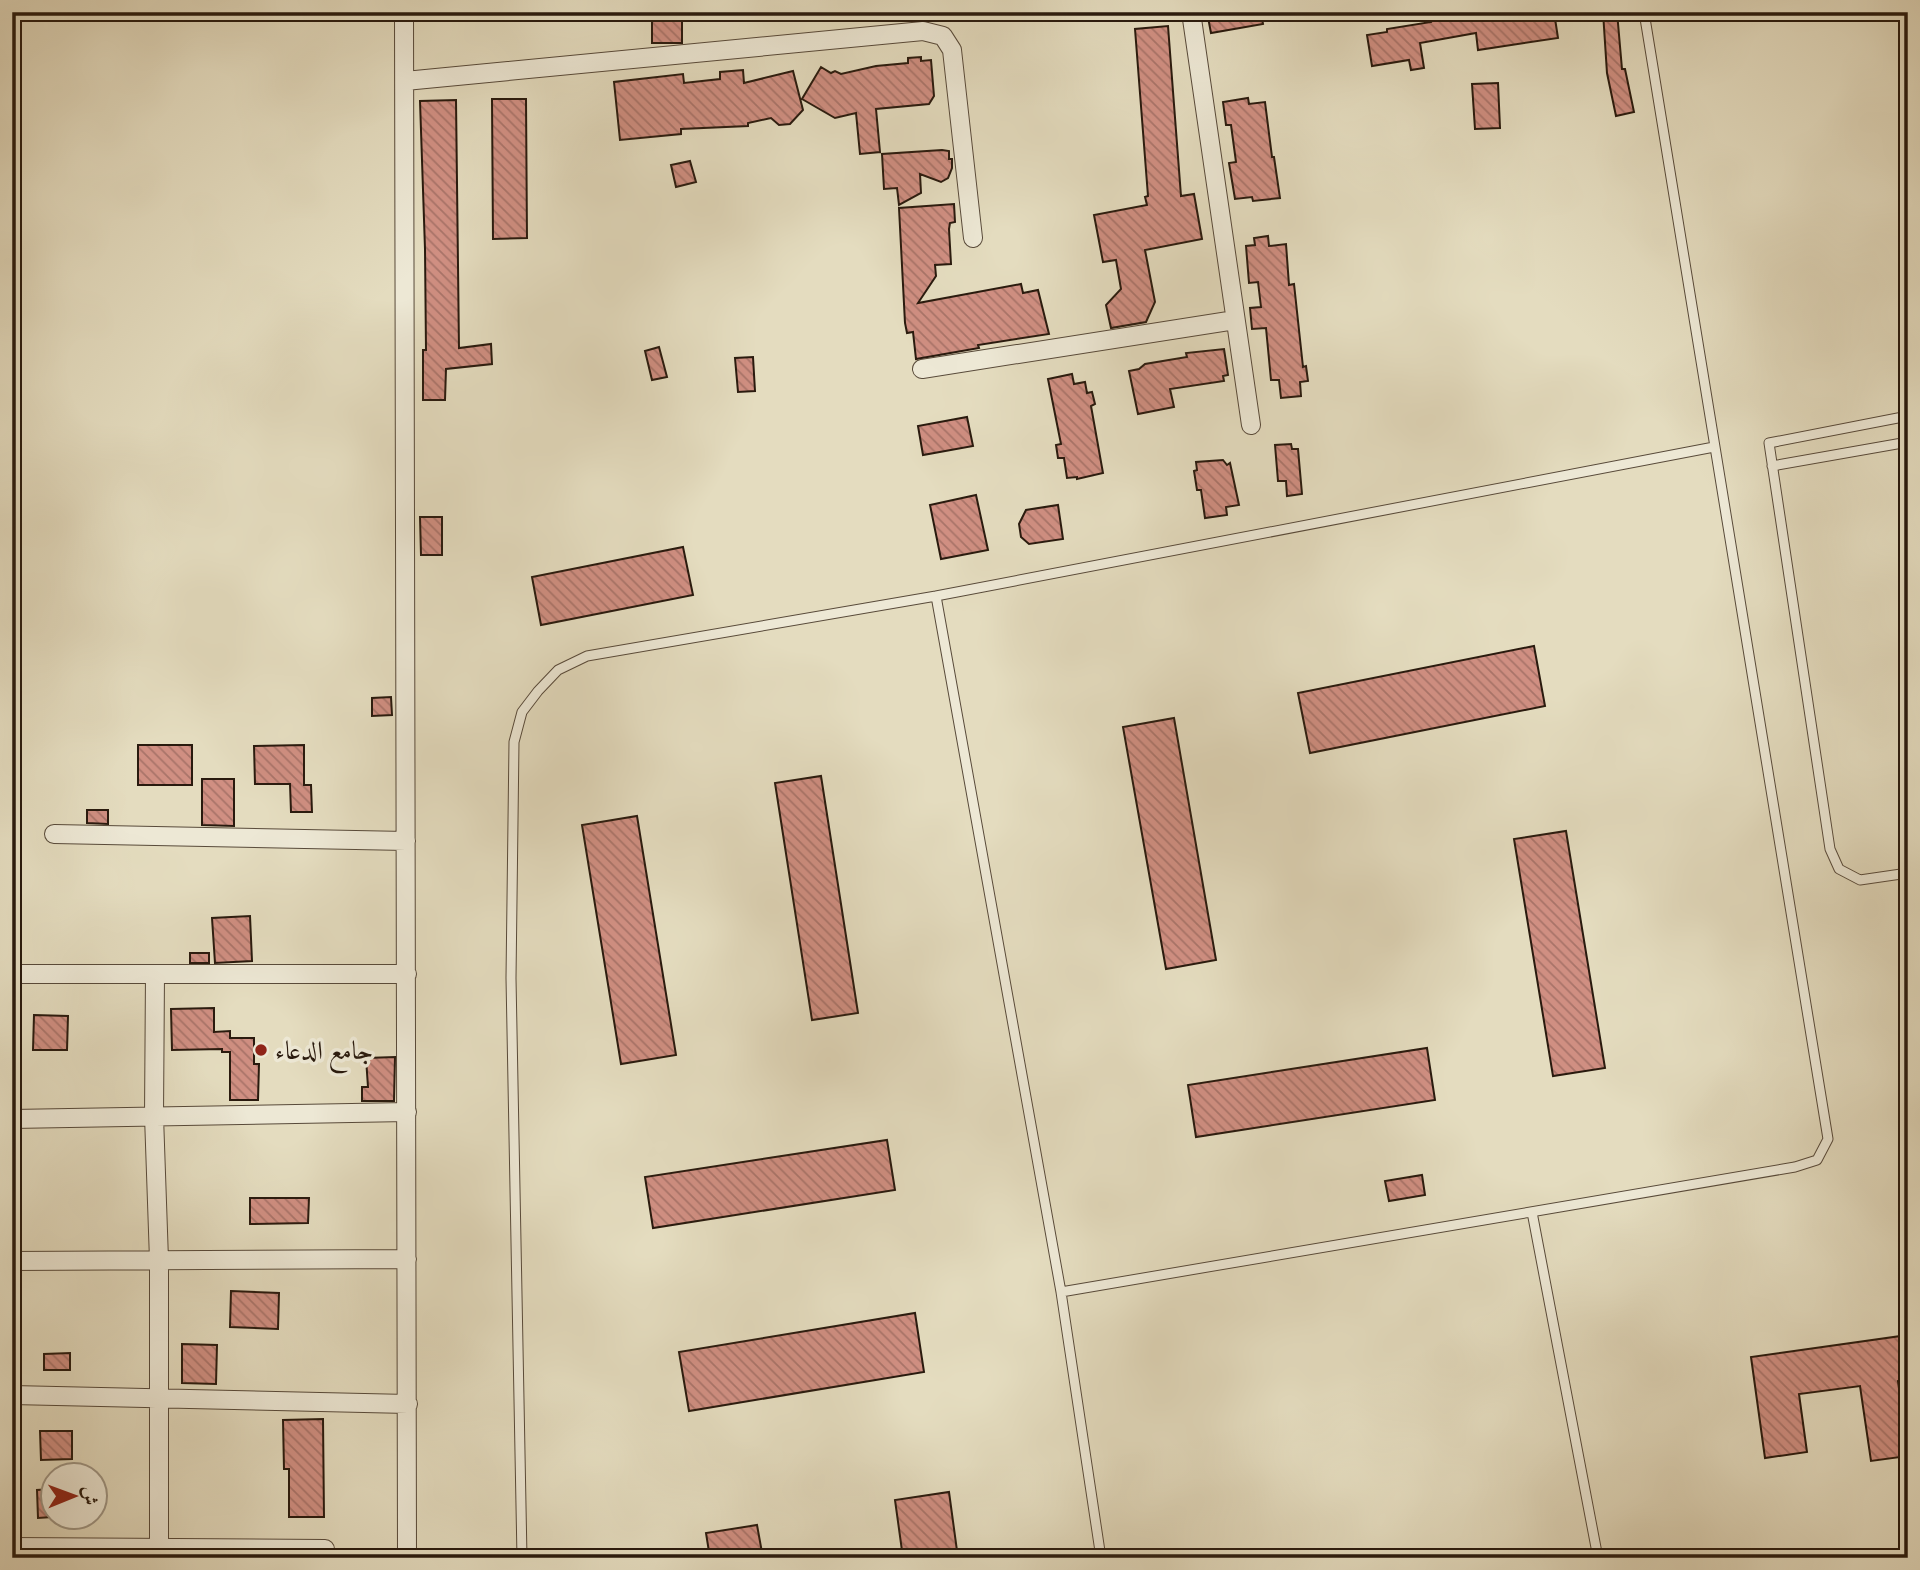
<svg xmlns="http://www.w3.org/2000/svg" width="1920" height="1570" font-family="'IM FELL DW Pica',Amiri,serif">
  <defs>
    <pattern id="building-back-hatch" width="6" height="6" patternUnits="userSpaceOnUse" patternTransform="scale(1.75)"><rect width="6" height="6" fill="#d08f82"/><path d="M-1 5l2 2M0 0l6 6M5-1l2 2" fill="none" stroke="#a97469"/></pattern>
  </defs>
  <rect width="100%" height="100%" fill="#e4dcbf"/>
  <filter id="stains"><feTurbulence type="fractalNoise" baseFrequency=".00286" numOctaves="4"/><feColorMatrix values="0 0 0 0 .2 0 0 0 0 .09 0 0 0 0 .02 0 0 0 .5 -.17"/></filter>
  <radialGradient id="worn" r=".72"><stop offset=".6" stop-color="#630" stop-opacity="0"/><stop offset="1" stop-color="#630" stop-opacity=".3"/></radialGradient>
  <path fill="url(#building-back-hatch)" stroke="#291a0e" stroke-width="2" d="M 652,12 L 682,12 L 682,43 L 652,43 Z
    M 1207,12 L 1261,12 L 1263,24 L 1211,33 Z
    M 1429,12 L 1554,12 L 1558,38 L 1478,50 L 1476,33 L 1420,43 L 1424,68 L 1411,70 L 1409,60 L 1372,66 L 1367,35 L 1387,32 L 1387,29 L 1431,22 Z
    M 1603,12 L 1617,12 L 1622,69 L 1625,69 L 1634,112 L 1616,116 L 1607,73 Z
    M 1168,26 L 1181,196 L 1194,194 L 1202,239 L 1145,250 L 1155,302 L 1146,322 L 1111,328 L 1106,305 L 1121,289 L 1116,260 L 1103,262 L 1094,215 L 1147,205 L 1145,197 L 1148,196 L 1135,29 Z
    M 921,57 L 921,61 L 931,60 L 934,96 L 929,104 L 876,109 L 880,152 L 860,154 L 856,113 L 835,118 L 802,99 L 821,67 L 831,73 L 835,71 L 841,74 L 876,66 L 908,63 L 908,58 Z
    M 743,70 L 744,83 L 793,71 L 803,110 L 790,124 L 779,125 L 771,118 L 748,123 L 748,126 L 681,129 L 681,134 L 620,140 L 614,82 L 683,74 L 684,83 L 720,79 L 720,72 Z
    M 1498,83 L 1500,128 L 1475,129 L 1472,84 Z
    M 1248,98 L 1249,104 L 1265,102 L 1272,157 L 1274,157 L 1280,198 L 1253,201 L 1252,197 L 1235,199 L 1229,163 L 1236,162 L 1231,125 L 1226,125 L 1223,102 Z
    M 492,99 L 526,99 L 527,238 L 493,239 Z
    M 456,100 L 459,348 L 491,344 L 492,364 L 446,369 L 445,400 L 423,400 L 423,350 L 426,350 L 425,249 L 420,101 Z
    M 942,150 L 949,151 L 949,159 L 952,159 L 952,168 L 948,178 L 941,182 L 920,174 L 921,193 L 899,205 L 897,188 L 884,189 L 882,154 Z
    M 690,161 L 696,182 L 676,187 L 671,165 Z
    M 954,204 L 955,222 L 950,223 L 949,229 L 951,264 L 935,265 L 936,276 L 918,303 L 1021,284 L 1023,293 L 1038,290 L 1049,334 L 978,345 L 979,348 L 916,359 L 913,332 L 907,333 L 905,323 L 899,208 Z
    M 1268,236 L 1269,246 L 1286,244 L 1289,285 L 1294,284 L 1303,367 L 1306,366 L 1308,381 L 1300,382 L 1301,396 L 1281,398 L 1279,380 L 1271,380 L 1266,328 L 1252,329 L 1250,308 L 1261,307 L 1258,282 L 1249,283 L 1246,246 L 1255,245 L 1254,238 Z
    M 659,347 L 667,377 L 652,380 L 645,351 Z
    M 1224,349 L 1228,375 L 1223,376 L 1224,381 L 1170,389 L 1174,407 L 1138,414 L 1129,371 L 1139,369 L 1145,364 L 1187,357 L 1186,353 Z
    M 753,357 L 755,391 L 738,392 L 735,358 Z
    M 1072,374 L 1074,384 L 1085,382 L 1087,393 L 1092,392 L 1095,404 L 1091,406 L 1103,473 L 1077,479 L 1077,477 L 1067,478 L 1064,458 L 1058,458 L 1056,445 L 1061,444 L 1048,379 Z
    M 967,417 L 973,446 L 923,455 L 918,426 Z
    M 1291,444 L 1292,449 L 1298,449 L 1302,494 L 1287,496 L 1286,481 L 1278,481 L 1275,445 Z
    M 1223,460 L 1227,465 L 1230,463 L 1239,505 L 1226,507 L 1227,515 L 1205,518 L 1201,490 L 1197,490 L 1194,471 L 1197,470 L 1196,462 Z
    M 976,495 L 988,550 L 941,559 L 930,505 Z
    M 1058,505 L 1063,539 L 1029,544 L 1021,537 L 1019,524 L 1026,510 Z
    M 420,517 L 442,517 L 442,555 L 421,555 Z
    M 683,547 L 693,595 L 541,625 L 532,577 Z
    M 1534,646 L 1545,706 L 1310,753 L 1298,693 Z
    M 391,697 L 392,715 L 372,716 L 372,698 Z
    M 1174,718 L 1216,960 L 1166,969 L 1123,727 Z
    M 138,745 L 192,745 L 192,785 L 138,785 Z
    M 304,745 L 304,785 L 311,785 L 312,812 L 291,812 L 290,784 L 255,784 L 254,746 Z
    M 821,776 L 858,1013 L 812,1020 L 775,783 Z
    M 202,779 L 234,779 L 234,826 L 202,825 Z
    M 87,810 L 108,810 L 108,824 L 87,823 Z
    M 637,816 L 676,1055 L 621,1064 L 582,825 Z
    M 1566,831 L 1605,1068 L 1553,1076 L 1514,839 Z
    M 250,916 L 252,961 L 215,963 L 212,918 Z
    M 190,953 L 209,953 L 209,963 L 190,963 Z
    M 214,1008 L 214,1032 L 230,1031 L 230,1038 L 254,1038 L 254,1064 L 259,1064 L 258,1100 L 230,1100 L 230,1052 L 222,1052 L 222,1049 L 172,1050 L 171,1009 Z
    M 34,1015 L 68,1016 L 67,1050 L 33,1050 Z
    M 1427,1048 L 1435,1100 L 1196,1137 L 1188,1085 Z
    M 395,1057 L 394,1101 L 362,1101 L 362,1087 L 368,1087 L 366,1058 Z
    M 887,1140 L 895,1190 L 653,1228 L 645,1177 Z
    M 1422,1175 L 1425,1195 L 1389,1201 L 1385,1181 Z
    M 250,1198 L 309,1198 L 308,1223 L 250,1224 Z
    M 231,1291 L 279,1293 L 278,1329 L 230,1327 Z
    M 915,1313 L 924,1372 L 689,1411 L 679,1352 Z
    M 1908,1335 L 1908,1379 L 1898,1381 L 1908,1456 L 1871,1461 L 1860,1386 L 1799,1394 L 1807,1452 L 1765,1458 L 1751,1357 Z
    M 182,1344 L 217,1345 L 216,1384 L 182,1383 Z
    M 70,1353 L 70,1370 L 44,1370 L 44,1354 Z
    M 323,1419 L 324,1517 L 289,1517 L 289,1469 L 284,1469 L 283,1420 Z
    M 40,1431 L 72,1431 L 72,1459 L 41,1460 Z
    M 52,1489 L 52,1517 L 38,1518 L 37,1490 Z
    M 949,1492 L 958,1558 L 903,1558 L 895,1500 Z
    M 757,1525 L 763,1558 L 710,1558 L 706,1533 Z"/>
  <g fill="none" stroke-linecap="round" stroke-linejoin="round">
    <g stroke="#584a3a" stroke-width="11">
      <path id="service" d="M 1908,416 L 1769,443 L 1830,849 L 1839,869 L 1860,880 L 1908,873
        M 1772,466 L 1908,442
        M 936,596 L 1061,1292 L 1101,1558
        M 1532,1212 L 1598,1558
        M 1061,1292 L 1795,1167 L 1817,1160 L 1828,1139 L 1644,12
        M 522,1558 L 511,978 L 514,742 L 522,712 L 538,691 L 558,670 L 587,656 L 936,596 L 1714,447"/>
    </g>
    <g stroke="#584a3a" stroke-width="20">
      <path id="minor" d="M 404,12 L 407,1558
        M 1191,12 L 1251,425
        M 405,81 L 923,31 L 943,36 L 952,50 L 973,238
        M 922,369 L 1235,320
        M 54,834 L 406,841
        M 12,974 L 407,974
        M 155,974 L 154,1116 L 159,1260 L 159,1547
        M 12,1119 L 407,1112
        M 12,1261 L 407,1259
        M 12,1395 L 408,1404
        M 12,1547 L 325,1549"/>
    </g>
    <use href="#service" stroke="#ede8d5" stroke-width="9"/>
    <use href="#minor" stroke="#ede8d5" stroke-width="18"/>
  </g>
  <circle fill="#8f2418" stroke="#ede8d5" stroke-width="2.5" cx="261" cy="1050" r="7"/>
  <g text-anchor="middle" stroke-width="7" stroke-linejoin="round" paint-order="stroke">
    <g font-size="26" fill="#291a0e" stroke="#ede8d5" text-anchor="start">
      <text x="275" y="1059">جامع الدعاء</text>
    </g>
  </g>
  <rect width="1920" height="1570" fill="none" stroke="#e4dcbf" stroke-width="42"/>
  <rect x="14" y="14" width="1892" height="1542" fill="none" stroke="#291a0e" stroke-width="3.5"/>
  <rect x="21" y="21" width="1878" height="1528" fill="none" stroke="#291a0e" stroke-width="2"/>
  <g transform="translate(74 1496) rotate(89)"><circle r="33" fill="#ede8d5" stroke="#9f9685" stroke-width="2"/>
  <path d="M0-5L12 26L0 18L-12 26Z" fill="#8f2418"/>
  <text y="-10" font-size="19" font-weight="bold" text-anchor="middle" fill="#291a0e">ش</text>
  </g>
  <rect width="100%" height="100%" filter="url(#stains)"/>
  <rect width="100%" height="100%" fill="url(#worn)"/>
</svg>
